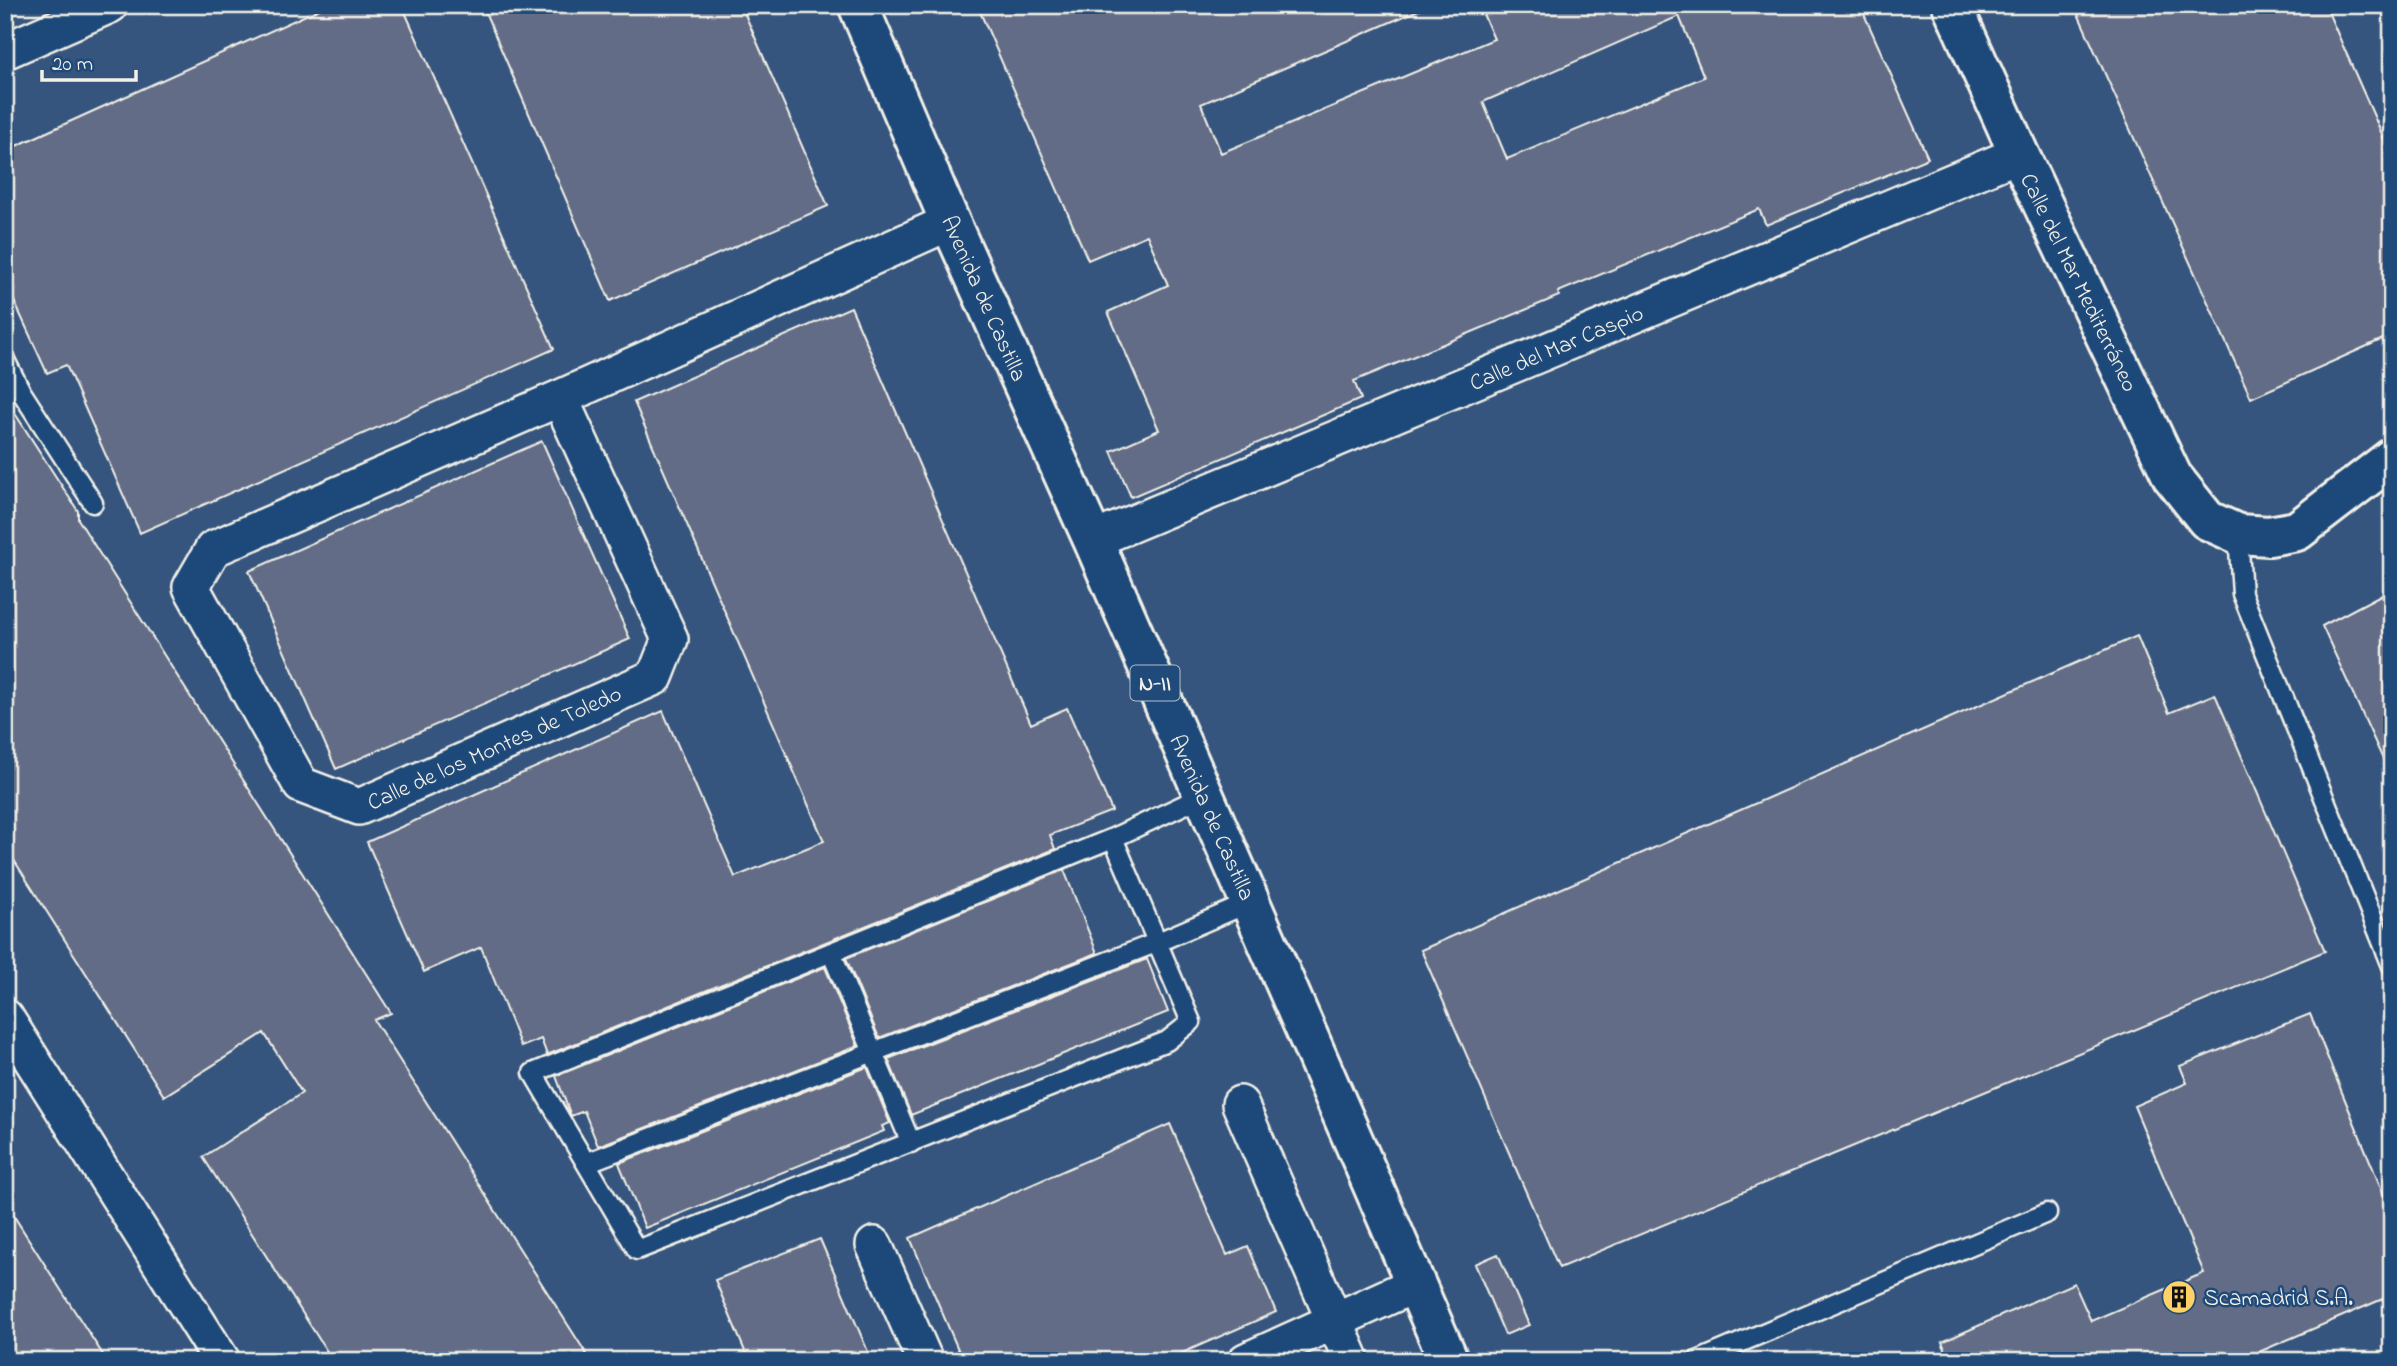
<svg xmlns="http://www.w3.org/2000/svg" width="2397" height="1366" font-family="'Indie Flower',sans-serif">
  <rect width="100%" height="100%" fill="#1f4a7a"/>
  <filter id="ink" filterUnits="userSpaceOnUse"><feTurbulence type="fractalNoise" baseFrequency=".0143" numOctaves="2"/><feDisplacementMap in="SourceGraphic" scale="14" xChannelSelector="R" yChannelSelector="G"/><feConvolveMatrix kernelMatrix="1 2 1 2 8 2 1 2 1" color-interpolation-filters="sRGB"/></filter>
  <g filter="url(#ink)">
    <path fill="#34547e" d="M 5,5 L 2392,5 L 2392,1361 L 5,1361 Z"/>
    <path fill="#646c86" stroke="#f4f1e8" stroke-width="2" fill-rule="evenodd" d="M 328,5 L 402,5 L 554,349 L 140,533 L 66,365 L 47,373 L 5,281 L 5,151 Z
      M 482,5 L 741,5 L 828,206 L 610,301 Z
      M 977,5 L 1430,5 L 1201,104 L 1221,153 L 1494,39 L 1479,5 L 1860,5 L 1928,158 L 1766,225 L 1759,209 L 1558,292 L 1559,296 L 1354,381 L 1361,399 L 1131,497 L 1111,451 L 1159,430 L 1108,312 L 1168,285 L 1147,235 L 1088,260 ZM 1679,16 L 1704,77 L 1507,159 L 1483,102 Z
      M 2074,5 L 2325,5 L 2392,157 L 2392,335 L 2251,398 Z
      M 851,307 L 1031,724 L 1067,708 L 1112,811 L 1050,835 L 1055,849 L 547,1055 L 541,1039 L 521,1047 L 481,947 L 424,972 L 367,842 L 663,711 L 735,877 L 824,841 L 634,402 Z
      M 5,398 L 78,511 L 78,519 L 98,551 L 391,1013 L 374,1020 L 591,1361 L 333,1361 L 203,1157 L 302,1093 L 264,1033 L 164,1096 L 5,846 Z
      M 542,441 L 630,639 L 336,769 L 249,571 Z
      M 2392,589 L 2392,779 L 2322,626 Z
      M 2137,636 L 2169,713 L 2215,694 L 2325,951 L 1559,1268 L 1421,950 Z
      M 1064,870 L 1097,953 L 879,1038 L 846,958 Z
      M 1147,959 L 1168,1012 L 911,1115 L 888,1059 Z
      M 825,967 L 858,1046 L 598,1146 L 584,1111 L 571,1116 L 556,1076 Z
      M 2310,1014 L 2392,1215 L 2392,1295 L 2238,1361 L 1950,1361 L 1942,1342 L 2074,1283 L 2091,1321 L 2204,1273 L 2134,1106 L 2187,1083 L 2180,1066 Z
      M 867,1067 L 890,1123 L 882,1126 L 884,1131 L 645,1228 L 619,1163 Z
      M 1170,1124 L 1227,1255 L 1248,1246 L 1276,1312 L 1164,1361 L 963,1361 L 910,1238 Z
      M 5,1202 L 61,1290 L 107,1361 L 5,1361 Z
      M 820,1239 L 872,1361 L 749,1361 L 715,1280 Z
      M 1498,1254 L 1529,1325 L 1505,1335 L 1475,1264 Z"/>
    <g fill="none" stroke-linecap="round" stroke-linejoin="round">
      <g stroke="#f4f1e8" stroke-width="23">
        <path id="service" d="M 5,360 L 22,393 L 93,503
          M 2238,534 L 2242,594 L 2392,966
          M 1113,838 L 1191,1022 L 1167,1041 L 637,1250 L 533,1073 L 1113,838 L 1203,796
          M 831,952 L 911,1143
          M 586,1163 L 1158,942 L 1251,902
          M 1697,1361 L 2047,1213"/>
      </g>
      <g stroke="#f4f1e8" stroke-width="40">
        <path id="minor" d="M 5,51 L 110,5
          M 560,398 L 670,639 L 655,677 L 359,807 L 301,785 L 191,587 L 213,549 L 560,398 L 950,222
          M 1093,540 L 2019,154
          M 5,1017 L 222,1361
          M 1240,1104 L 1352,1361
          M 874,1245 L 925,1361
          M 1246,1361 L 1416,1284"/>
      </g>
      <g stroke="#f4f1e8" stroke-width="44">
        <path id="tertiary" d="M 1952,5 L 2019,154 L 2172,476 L 2207,520 L 2238,534 L 2269,536 L 2297,531 L 2392,458"/>
      </g>
      <g stroke="#f4f1e8" stroke-width="44">
        <path id="primary" d="M 858,5 L 950,222 L 1093,540 L 1449,1361"/>
      </g>
      <use href="#service" stroke="#1f4a7a" stroke-width="18"/>
      <use href="#minor" stroke="#1f4a7a" stroke-width="35"/>
      <use href="#tertiary" stroke="#1f4a7a" stroke-width="38"/>
      <use href="#primary" stroke="#1f4a7a" stroke-width="38"/>
    </g>
  </g>
  <defs>
    <g id="building-disc" transform="scale(1.75)"><circle r="9.5" fill="#ffd166" stroke="#1f4a7a"/><path d="M-4-6H4V6H1V3H-1V6H-4ZM-2.5-4.3h1.7v1.8h-1.7ZM.8-4.3h1.7v1.8H.8ZM-2.5-1h1.7V.8h-1.7ZM.8-1h1.7V.8H.8Z" fill="#111"/></g>
  </defs>
  <g fill-rule="evenodd">
    <use href="#building-disc" x="2179" y="1297"/>
  </g>
  <g text-anchor="middle" stroke-width="5" stroke-linejoin="round" paint-order="stroke">
    <rect fill="#1f4a7a" stroke="#b4bfc7" stroke-width="2" x="1130.5" y="665.5" width="49" height="35" rx="5"/>
    <g font-size="21" font-weight="bold" fill="#f4f1e8">
      <text x="1155" y="690">N-II</text>
    </g>
    <g font-size="23" fill="#f4f1e8" stroke="#1f4a7a">
      <text transform="translate(2080 282) rotate(64)" y="8">Calle del Mar Mediterráneo</text>
      <text transform="translate(985 298) rotate(66)" y="8">Avenida de Castilla</text>
      <text transform="translate(1556 347) rotate(-23)" y="8">Calle del Mar Caspio</text>
      <text transform="translate(494 747) rotate(-24)" y="8">Calle de los Montes de Toledo</text>
      <text transform="translate(1213 817) rotate(66)" y="8">Avenida de Castilla</text>
    </g>
    <g font-size="23" fill="#f4f1e8" stroke="#1f4a7a" text-anchor="start">
      <text x="2204" y="1305">Scamadrid S.A.</text>
    </g>
  </g>
  <rect width="2397" height="1366" fill="none" stroke="#1f4a7a" stroke-width="28"/>
  <rect x="14" y="14" width="2369" height="1338" fill="none" stroke="#f4f1e8" stroke-width="2.5" filter="url(#ink)"/>
  <path d="M42 70v10h94v-10" fill="none" stroke="#f4f1e8" stroke-width="3.5"/>
  <text x="52" y="70" font-size="21" fill="#f4f1e8" stroke="#1f4a7a" stroke-width="5" paint-order="stroke">20 m</text>
</svg>
